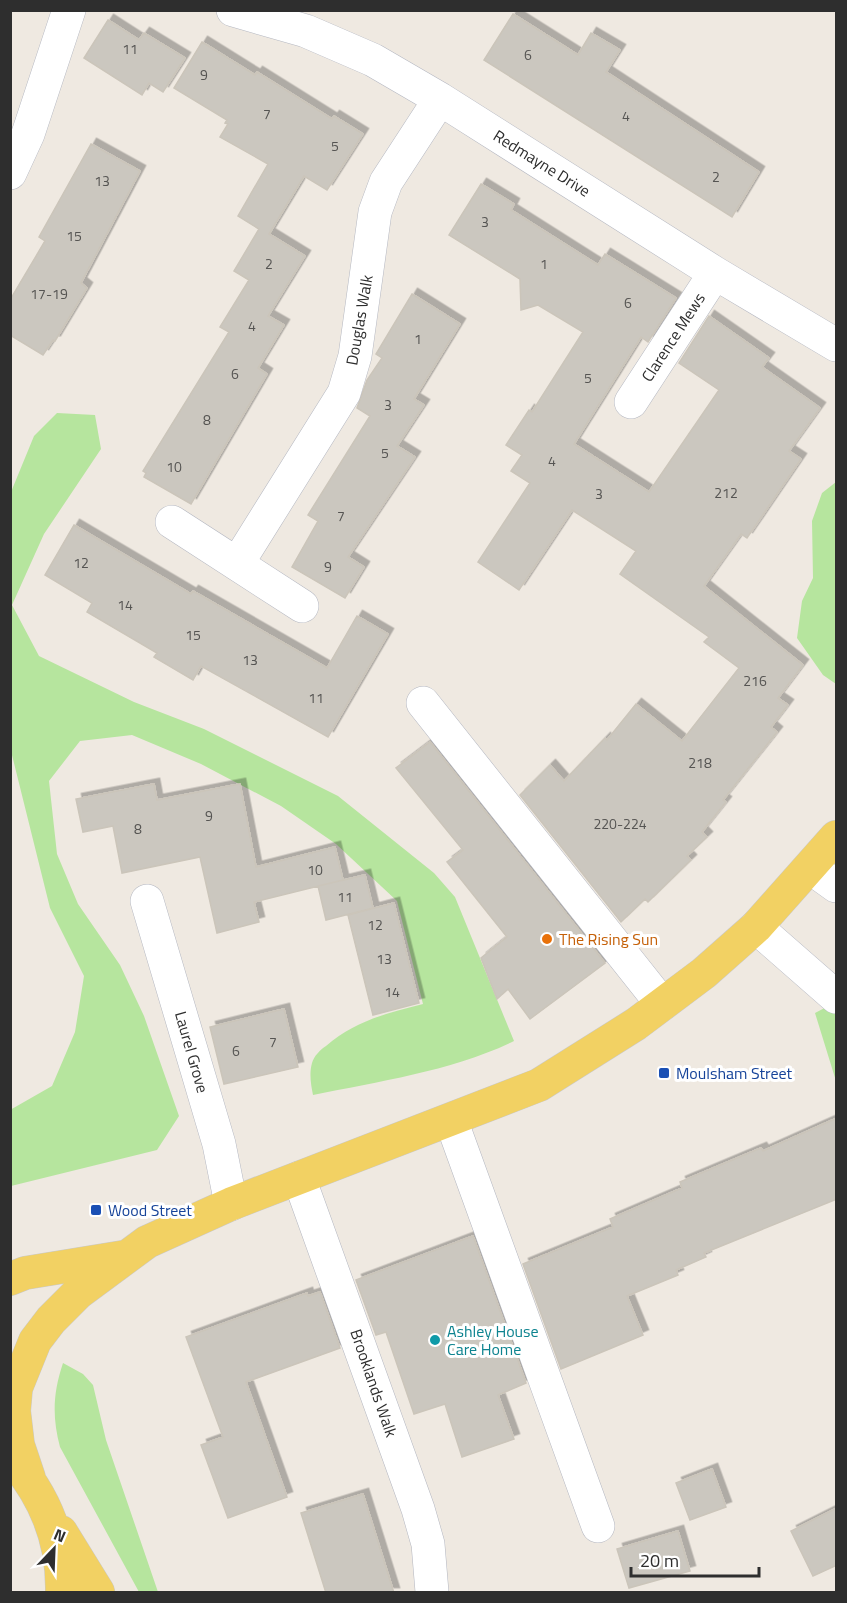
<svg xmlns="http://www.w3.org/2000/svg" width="847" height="1603" font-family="'Titillium Web',sans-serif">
  <defs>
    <filter id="shadow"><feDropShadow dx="5.5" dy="-5.5" stdDeviation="0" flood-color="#0004"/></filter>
  </defs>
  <rect width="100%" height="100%" fill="#efe9e1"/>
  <path fill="#b6e59e" d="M 57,413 L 95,415 L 101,449 L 44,534 L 12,605 L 39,656 L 134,702 L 204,729 L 338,796 L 434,873 L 455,897 L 514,1041 C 452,1071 380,1081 313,1095 C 311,1085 309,1074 312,1063 C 314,1056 320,1050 326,1046 C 355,1021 387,1013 423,1004 L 397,901 L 336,844 L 281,806 L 201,764 L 132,735 L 80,741 L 49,781 L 57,854 L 78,904 L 120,965 L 144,1016 L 179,1116 L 157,1150 L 11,1186 L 10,1110 L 52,1086 L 75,1032 L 84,976 L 50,908 L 11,751 L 11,492 L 34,436 Z
    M 836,482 L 836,684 L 823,675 L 797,638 L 802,601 L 813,578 L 812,521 L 822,493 Z
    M 836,1002 L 836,1081 L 815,1013 Z
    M 63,1363 L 83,1374 L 93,1385 L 106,1440 L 158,1592 L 139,1592 L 60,1447 C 52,1417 53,1393 63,1363 Z"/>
  <path fill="#cbc7bf" stroke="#cbc5ba" stroke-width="1.5" filter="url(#shadow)" d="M 513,14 L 578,55 L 591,33 L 620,50 L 606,72 L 759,172 L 732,217 L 484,60 Z
    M 108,20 L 139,40 L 144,33 L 185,58 L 163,92 L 149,83 L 142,95 L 84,58 Z
    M 202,42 L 255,75 L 257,72 L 332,119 L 334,116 L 363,134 L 327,190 L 304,176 L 269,234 L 305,256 L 268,316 L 284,325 L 258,368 L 267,374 L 191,504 L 144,477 L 146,473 L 143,471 L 229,332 L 220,327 L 249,280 L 234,271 L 259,229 L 238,216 L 268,164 L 220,137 L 228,124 L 225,123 L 227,120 L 174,88 Z
    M 91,144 L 140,171 L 81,283 L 87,288 L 55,341 L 53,340 L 43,355 L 10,335 L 10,300 L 45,241 L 39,237 Z
    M 481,184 L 514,204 L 511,210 L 598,265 L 605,254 L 676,298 L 648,342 L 641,337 L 574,444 L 649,492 L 719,390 L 679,363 L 709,316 L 769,358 L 762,367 L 820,408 L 789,451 L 801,459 L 747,538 L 741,534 L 704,586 L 803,665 L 778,698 L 788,705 L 771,727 L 777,732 L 723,800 L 726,802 L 702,832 L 707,837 L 687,856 L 691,860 L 648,902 L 645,899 L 621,922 L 520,795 L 550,765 L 564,781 L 605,738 L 607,740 L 636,704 L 682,741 L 739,668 L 704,642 L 709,637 L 620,574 L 636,551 L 572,510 L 519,590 L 478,562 L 530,483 L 511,471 L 522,455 L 506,445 L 529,410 L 532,412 L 583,332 L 538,305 L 521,310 L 520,279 L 449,235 Z
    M 412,294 L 460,324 L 414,399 L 424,405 L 397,446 L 415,457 L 348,557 L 364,567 L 345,598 L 292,567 L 318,521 L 308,515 L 370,416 L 357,408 L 367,380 L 382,358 L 376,354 Z
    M 74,525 L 191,594 L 193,591 L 327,668 L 357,616 L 388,634 L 328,737 L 201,666 L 193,680 L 154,657 L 157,653 L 87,612 L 92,603 L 45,575 Z
    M 430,742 L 605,963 L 530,1019 L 508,989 L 497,999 L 481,958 L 507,937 L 447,862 L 463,850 L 396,768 Z
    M 154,784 L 157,800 L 240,784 L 256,867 L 335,847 L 343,880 L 254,902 L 259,922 L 217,933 L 200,857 L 122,873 L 113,826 L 83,832 L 76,799 Z
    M 365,875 L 373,908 L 326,920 L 318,886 Z
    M 394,903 L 419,1003 L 373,1015 L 348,915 Z
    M 284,1009 L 298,1067 L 224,1084 L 210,1027 Z
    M 837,1118 L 837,1199 L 704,1253 L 706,1257 L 676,1270 L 678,1275 L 627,1296 L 643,1335 L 561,1369 L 523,1264 L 613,1227 L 610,1219 L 682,1188 L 680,1182 L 761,1148 L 763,1151 Z
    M 473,1236 L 526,1383 L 498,1395 L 514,1439 L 462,1457 L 445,1404 L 414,1414 L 386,1332 L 376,1335 L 356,1280 Z
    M 320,1292 L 340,1348 L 246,1382 L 287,1497 L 228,1518 L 201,1445 L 223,1437 L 186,1337 L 307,1293 L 308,1296 Z
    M 712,1469 L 726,1507 L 690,1520 L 676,1483 Z
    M 363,1494 L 394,1593 L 326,1593 L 301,1513 Z
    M 837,1508 L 837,1565 L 813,1576 L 791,1531 Z
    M 678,1531 L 690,1571 L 629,1588 L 617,1549 Z"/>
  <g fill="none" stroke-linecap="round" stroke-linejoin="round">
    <g stroke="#b4b7c1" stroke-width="34">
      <path id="minor" d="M 233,10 L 306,31 L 373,60 L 440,99 L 715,273 L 836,345
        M 10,173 L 28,134 L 69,10
        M 631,402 L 715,273
        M 172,522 L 302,606
        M 237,564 L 344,393 L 355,356 L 375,212 L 386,182 L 440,99
        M 423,703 L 662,1004
        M 811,868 L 836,886
        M 147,901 L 219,1144 L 231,1204
        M 756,927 L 836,997
        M 451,1120 L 598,1526
        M 299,1178 L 418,1509 L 428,1544 L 432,1592"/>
    </g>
    <g stroke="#c9c9c9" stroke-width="34">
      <path id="major" d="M 10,1279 L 25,1273 L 123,1257
        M 15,1462 C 47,1500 63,1543 62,1592
        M 29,1478 L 18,1445 L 14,1411 L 16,1388 L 35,1341 L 51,1320 L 78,1293 L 147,1242 L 231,1204 L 539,1085 L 636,1024 L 704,973 L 756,927 L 836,837
        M 61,1532 L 98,1592"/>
    </g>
    <use href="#minor" stroke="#fff" stroke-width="33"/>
    <use href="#major" stroke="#f2d163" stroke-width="33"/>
  </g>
  <circle fill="#e8710a" stroke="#fff" stroke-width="2" cx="547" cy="939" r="6"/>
  <g fill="#1a4fb4" stroke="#fff" stroke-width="2">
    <rect x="658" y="1067" width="12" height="12" rx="3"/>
    <rect x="90" y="1204" width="12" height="12" rx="3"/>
  </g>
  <circle fill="#0f9aa8" stroke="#fff" stroke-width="2" cx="435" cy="1340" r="6"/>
  <g text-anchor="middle" stroke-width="6" stroke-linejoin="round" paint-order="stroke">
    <g font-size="14" fill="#555452">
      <text x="130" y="54">11</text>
      <text x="528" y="60">6</text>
      <text x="204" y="80">9</text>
      <text x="267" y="119">7</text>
      <text x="626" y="121">4</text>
      <text x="335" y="151">5</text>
      <text x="716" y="182">2</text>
      <text x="102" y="186">13</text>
      <text x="485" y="227">3</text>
      <text x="74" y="241">15</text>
      <text x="269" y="269">2</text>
      <text x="544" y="269">1</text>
      <text x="49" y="299">17-19</text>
      <text x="628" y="308">6</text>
      <text x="252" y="331">4</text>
      <text x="418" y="344">1</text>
      <text x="235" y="379">6</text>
      <text x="588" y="383">5</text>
      <text x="388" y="410">3</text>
      <text x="207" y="425">8</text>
      <text x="385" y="458">5</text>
      <text x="552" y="466">4</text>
      <text x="174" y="472">10</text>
      <text x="726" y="498">212</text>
      <text x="599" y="499">3</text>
      <text x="341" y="521">7</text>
      <text x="81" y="568">12</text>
      <text x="328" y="572">9</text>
      <text x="125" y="610">14</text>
      <text x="193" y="640">15</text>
      <text x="250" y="665">13</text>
      <text x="755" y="686">216</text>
      <text x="316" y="703">11</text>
      <text x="700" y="768">218</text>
      <text x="209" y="821">9</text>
      <text x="620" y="829">220-224</text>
      <text x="138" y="834">8</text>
      <text x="315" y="875">10</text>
      <text x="345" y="902">11</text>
      <text x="375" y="930">12</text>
      <text x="384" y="964">13</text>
      <text x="392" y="997">14</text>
      <text x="273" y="1047">7</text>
      <text x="236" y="1056">6</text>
    </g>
    <g font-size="16" fill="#2e2e2e" stroke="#fff">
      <text transform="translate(542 163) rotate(32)" y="6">Redmayne Drive</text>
      <text transform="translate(359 320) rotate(-80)" y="6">Douglas Walk</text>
      <text transform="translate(673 337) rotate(-57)" y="6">Clarence Mews</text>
      <text transform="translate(192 1052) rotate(74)" y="6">Laurel Grove</text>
      <text transform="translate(374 1383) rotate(71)" y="6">Brooklands Walk</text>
    </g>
    <g font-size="16" fill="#c56008" stroke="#fff" text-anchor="start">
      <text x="559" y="945">The Rising Sun</text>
    </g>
    <g font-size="16" fill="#164399" stroke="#fff" text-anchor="start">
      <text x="676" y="1079">Moulsham Street</text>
      <text x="108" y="1216">Wood Street</text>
    </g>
    <g font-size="16" fill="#0d838f" stroke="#fff" text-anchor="start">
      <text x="447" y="1337">Ashley House<tspan x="447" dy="18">Care Home</tspan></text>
    </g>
  </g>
  <rect width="847" height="1603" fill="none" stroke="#2e2e2e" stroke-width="24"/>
  <g transform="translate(54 1549) rotate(23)" stroke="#ffffff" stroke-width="4.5" paint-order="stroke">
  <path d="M0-4.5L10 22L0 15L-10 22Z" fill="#2e2e2e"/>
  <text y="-9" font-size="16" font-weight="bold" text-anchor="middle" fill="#2e2e2e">N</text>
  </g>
  <path d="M631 1567v9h128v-9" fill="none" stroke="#2e2e2e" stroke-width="3"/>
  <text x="640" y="1567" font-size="18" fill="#2e2e2e" stroke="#ffffff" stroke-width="4.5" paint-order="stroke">20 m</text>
</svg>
